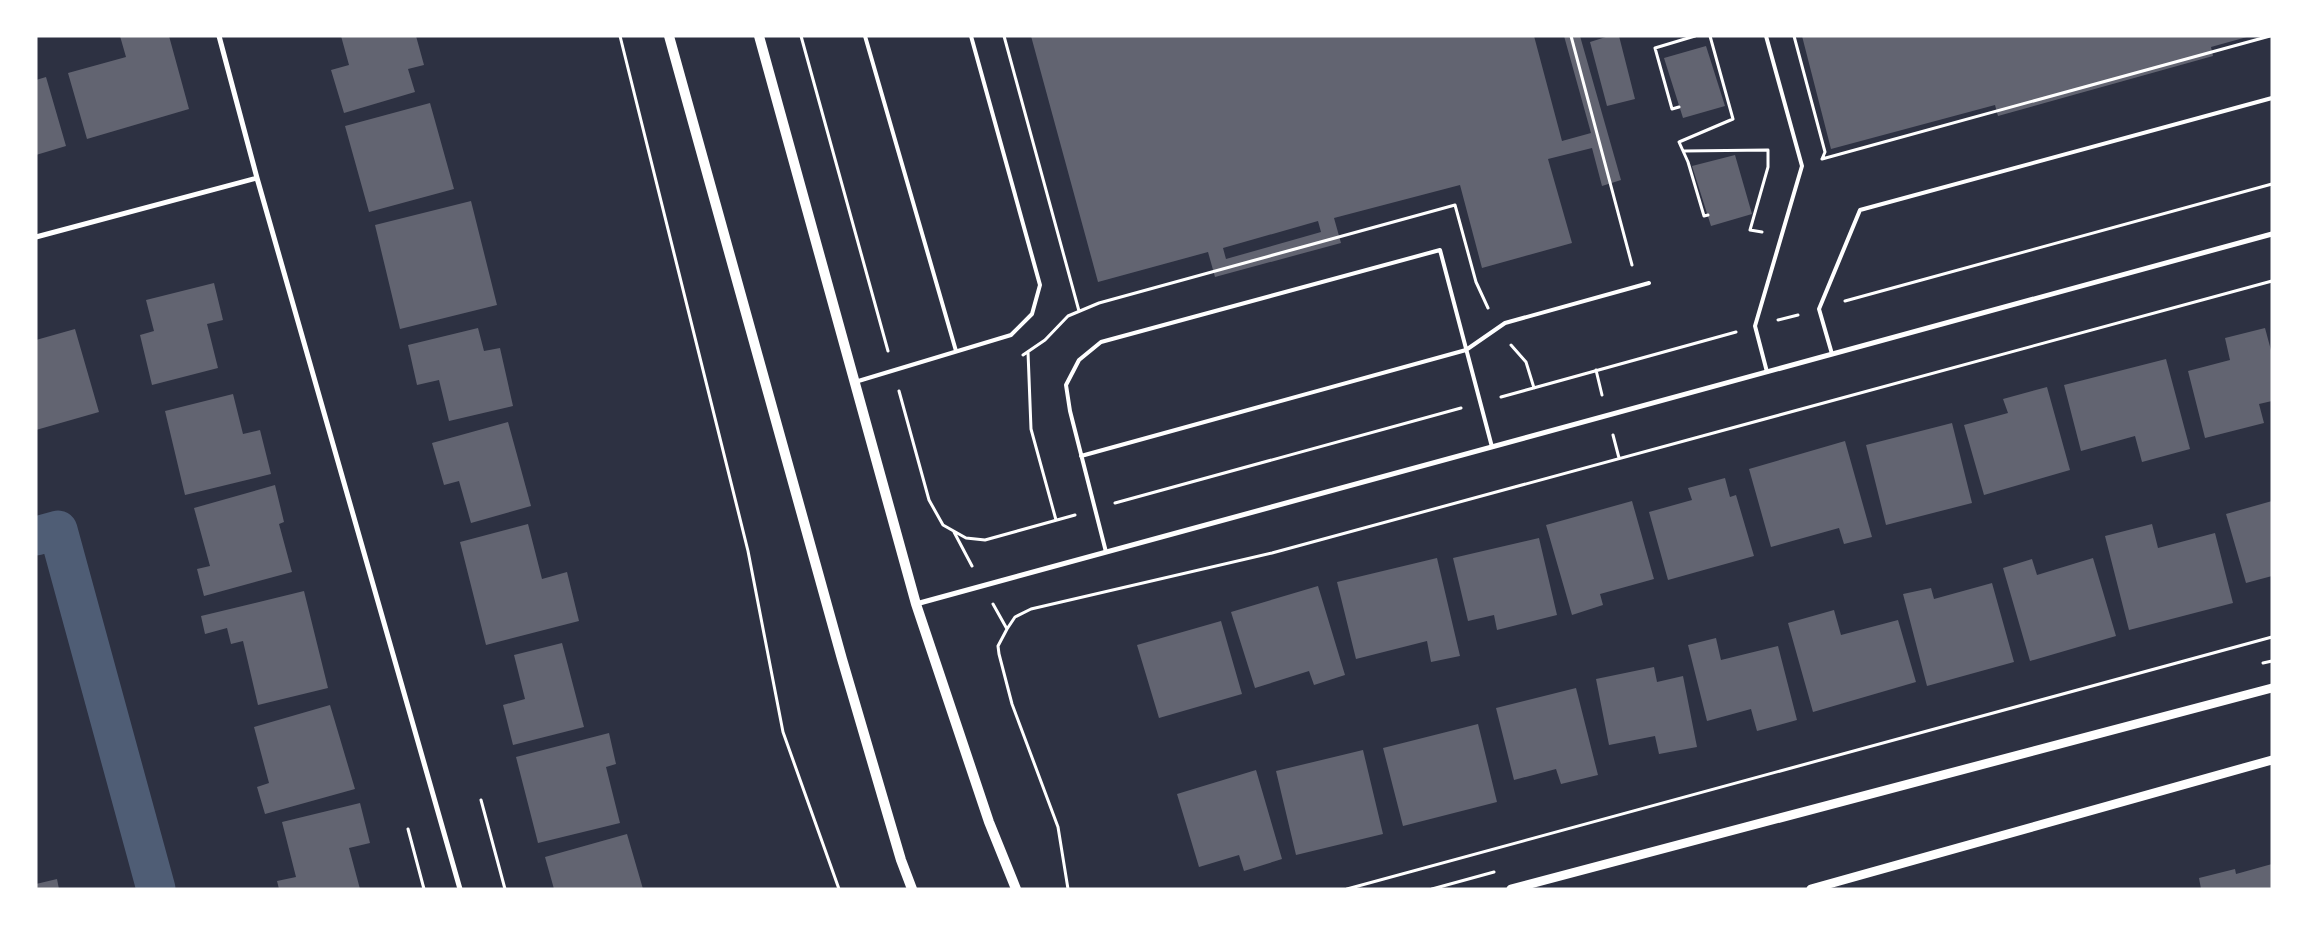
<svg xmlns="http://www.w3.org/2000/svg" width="2308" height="925" font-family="Arial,sans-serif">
  <rect width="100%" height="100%" fill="#2d3142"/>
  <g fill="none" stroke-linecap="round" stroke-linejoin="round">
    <path stroke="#4f5d75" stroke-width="39" d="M 36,536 L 58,530 L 156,889"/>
  </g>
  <path fill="#626471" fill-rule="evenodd" d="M 120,36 L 169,36 L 189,109 L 87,139 L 68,73 L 126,57 Z
    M 341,36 L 416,36 L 424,65 L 408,69 L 415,92 L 344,113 L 331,70 L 349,65 Z
    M 1031,36 L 1534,36 L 1562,141 L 1591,133 L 1564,36 L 1580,36 L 1621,180 L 1602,186 L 1592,148 L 1548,159 L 1572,243 L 1482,268 L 1460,185 L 1334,218 L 1341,243 L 1215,277 L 1208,252 L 1098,282 ZM 1318,221 L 1321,232 L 1226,259 L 1223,248 Z
    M 1609,36 L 1619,36 L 1635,99 L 1607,106 L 1590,42 Z
    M 1802,36 L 2247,36 L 2247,37 L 2211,47 L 2213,56 L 1998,116 L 1995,105 L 1831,149 Z
    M 1706,46 L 1725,106 L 1683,118 L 1664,58 Z
    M 46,77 L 66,146 L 36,155 L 36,80 Z
    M 430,103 L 454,189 L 369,212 L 345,126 Z
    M 1735,155 L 1752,214 L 1711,226 L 1692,166 Z
    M 471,201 L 497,305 L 400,329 L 375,225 Z
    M 214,283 L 223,320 L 207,324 L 218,368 L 152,385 L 140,335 L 154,331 L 146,300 Z
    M 478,328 L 484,351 L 500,348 L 513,406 L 449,421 L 439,380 L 417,385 L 408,345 Z
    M 2265,328 L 2272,354 L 2272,401 L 2259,404 L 2264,423 L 2205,438 L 2188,371 L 2230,360 L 2225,338 Z
    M 75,329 L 99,412 L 36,430 L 36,340 Z
    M 2166,359 L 2190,449 L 2142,462 L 2135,436 L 2081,451 L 2064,385 Z
    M 2047,387 L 2070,470 L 1984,495 L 1964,425 L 2008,413 L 2003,399 Z
    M 233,394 L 243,434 L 260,430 L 271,474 L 185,495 L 165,411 Z
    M 508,422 L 531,506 L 471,523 L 459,481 L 444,485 L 432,443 Z
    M 1952,423 L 1972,503 L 1886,525 L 1866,445 Z
    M 1845,441 L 1872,537 L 1844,544 L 1839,528 L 1771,547 L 1749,469 Z
    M 1725,478 L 1730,497 L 1736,495 L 1754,556 L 1668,580 L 1649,512 L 1692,500 L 1688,488 Z
    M 275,485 L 284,522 L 279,524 L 292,572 L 204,596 L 197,569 L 210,566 L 194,508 Z
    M 1632,501 L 1654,579 L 1600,594 L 1603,605 L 1572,615 L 1546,525 Z
    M 2272,501 L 2272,576 L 2246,583 L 2226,514 Z
    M 528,524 L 542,579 L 567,572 L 579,621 L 486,645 L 460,542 Z
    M 2152,524 L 2158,548 L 2215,533 L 2233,603 L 2129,630 L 2105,536 Z
    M 1539,538 L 1557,615 L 1497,630 L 1494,615 L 1468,621 L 1453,558 Z
    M 1437,558 L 1460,656 L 1431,662 L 1427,641 L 1356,659 L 1337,582 Z
    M 2093,558 L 2116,636 L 2030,661 L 2003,568 L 2032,559 L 2037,575 Z
    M 1992,583 L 2014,662 L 1927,686 L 1903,594 L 1931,588 L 1934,599 Z
    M 1318,586 L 1345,675 L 1314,685 L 1309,671 L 1255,688 L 1231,612 Z
    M 304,591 L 328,688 L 258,705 L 243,641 L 231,644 L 227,628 L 205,634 L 201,616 Z
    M 1834,610 L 1841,635 L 1898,620 L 1916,682 L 1813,712 L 1788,623 Z
    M 1221,621 L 1242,694 L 1159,718 L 1137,645 Z
    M 1716,638 L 1721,660 L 1778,646 L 1797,720 L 1757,731 L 1751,709 L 1707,721 L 1688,645 Z
    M 562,643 L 584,727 L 513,745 L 503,705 L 525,699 L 514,655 Z
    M 1654,667 L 1657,682 L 1683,676 L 1697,747 L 1659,754 L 1655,736 L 1609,745 L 1596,679 Z
    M 1576,688 L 1598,775 L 1561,784 L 1556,769 L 1514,780 L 1496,708 Z
    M 330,705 L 355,789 L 265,814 L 257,787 L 269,783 L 254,727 Z
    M 1478,724 L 1497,802 L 1403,826 L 1383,748 Z
    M 609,733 L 616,764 L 606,767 L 620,823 L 538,843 L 516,757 Z
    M 1363,750 L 1383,834 L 1296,855 L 1276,771 Z
    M 1256,770 L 1282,859 L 1244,871 L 1239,855 L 1199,867 L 1177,794 Z
    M 360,803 L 370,843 L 349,848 L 360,889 L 279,889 L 277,881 L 296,877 L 282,822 Z
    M 627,834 L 643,889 L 554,889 L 545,857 Z
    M 2272,864 L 2272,889 L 2201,889 L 2199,878 L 2235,869 L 2236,874 Z
    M 57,879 L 59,889 L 36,889 L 36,884 Z"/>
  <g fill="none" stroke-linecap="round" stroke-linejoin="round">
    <path stroke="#fff" stroke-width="3" d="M 620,36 L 748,551 L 783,732 L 839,889
      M 801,36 L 888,351
      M 1004,36 L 1079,311
      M 1571,36 L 1632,265
      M 1794,36 L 1825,152 L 1822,159
      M 1679,107 L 1672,109 L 1655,48 L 1695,36
      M 1684,151 L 1768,150 L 1768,167 L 1750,230 L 1762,232
      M 1822,159 L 2270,36
      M 1708,215 L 1704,216 L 1688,162 L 1679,142 L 1733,119 L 1710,36
      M 1845,301 L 2272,184
      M 1778,320 L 1798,315
      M 1511,345 L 1526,362 L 1534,388
      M 1028,352 L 1031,429 L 1056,520
      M 1023,355 L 1045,340 L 1068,316 L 1099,303 L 1455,205 L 1476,282 L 1488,308
      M 1596,370 L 1602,395
      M 899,391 L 929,500 L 943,525 L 966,538 L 985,540 L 1075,515
      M 1501,397 L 1736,332
      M 1613,435 L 1619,458
      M 1115,503 L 1461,408
      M 954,532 L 972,566
      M 993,604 L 1007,629 L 1015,617 L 1031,609 L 1272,553 L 2272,281
      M 1007,629 L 998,646 L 999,654 L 1012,704 L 1058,827 L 1068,889
      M 2263,663 L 2272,661
      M 481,800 L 505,889
      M 408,829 L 424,889
      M 1347,889 L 2272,637
      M 1432,889 L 1494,872"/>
    <path stroke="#fff" stroke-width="4" d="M 865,36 L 956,351
      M 1766,36 L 1802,166 L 1755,326 L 1767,372
      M 1832,354 L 1819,309 L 1860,210 L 2272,98
      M 855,382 L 1011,335 L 1032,314 L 1040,285 L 971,36
      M 1081,456 L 1466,350 L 1505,323 L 1649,283
      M 1106,552 L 1070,411 L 1066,385 L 1079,360 L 1101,342 L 1440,250 L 1492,447"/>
    <path stroke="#fff" stroke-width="5" d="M 219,36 L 257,178 L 460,889
      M 36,237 L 257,178
      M 916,604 L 2272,234"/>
    <path stroke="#fff" stroke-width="9" d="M 1511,889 L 2272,688
      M 1811,889 L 2272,760"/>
    <path stroke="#fff" stroke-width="10" d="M 669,36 L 842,659 L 901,860 L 912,889
      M 759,36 L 916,604 L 989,822 L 1016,889"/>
  </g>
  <rect width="2308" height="925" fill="none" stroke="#ffffff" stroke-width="75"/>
</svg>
